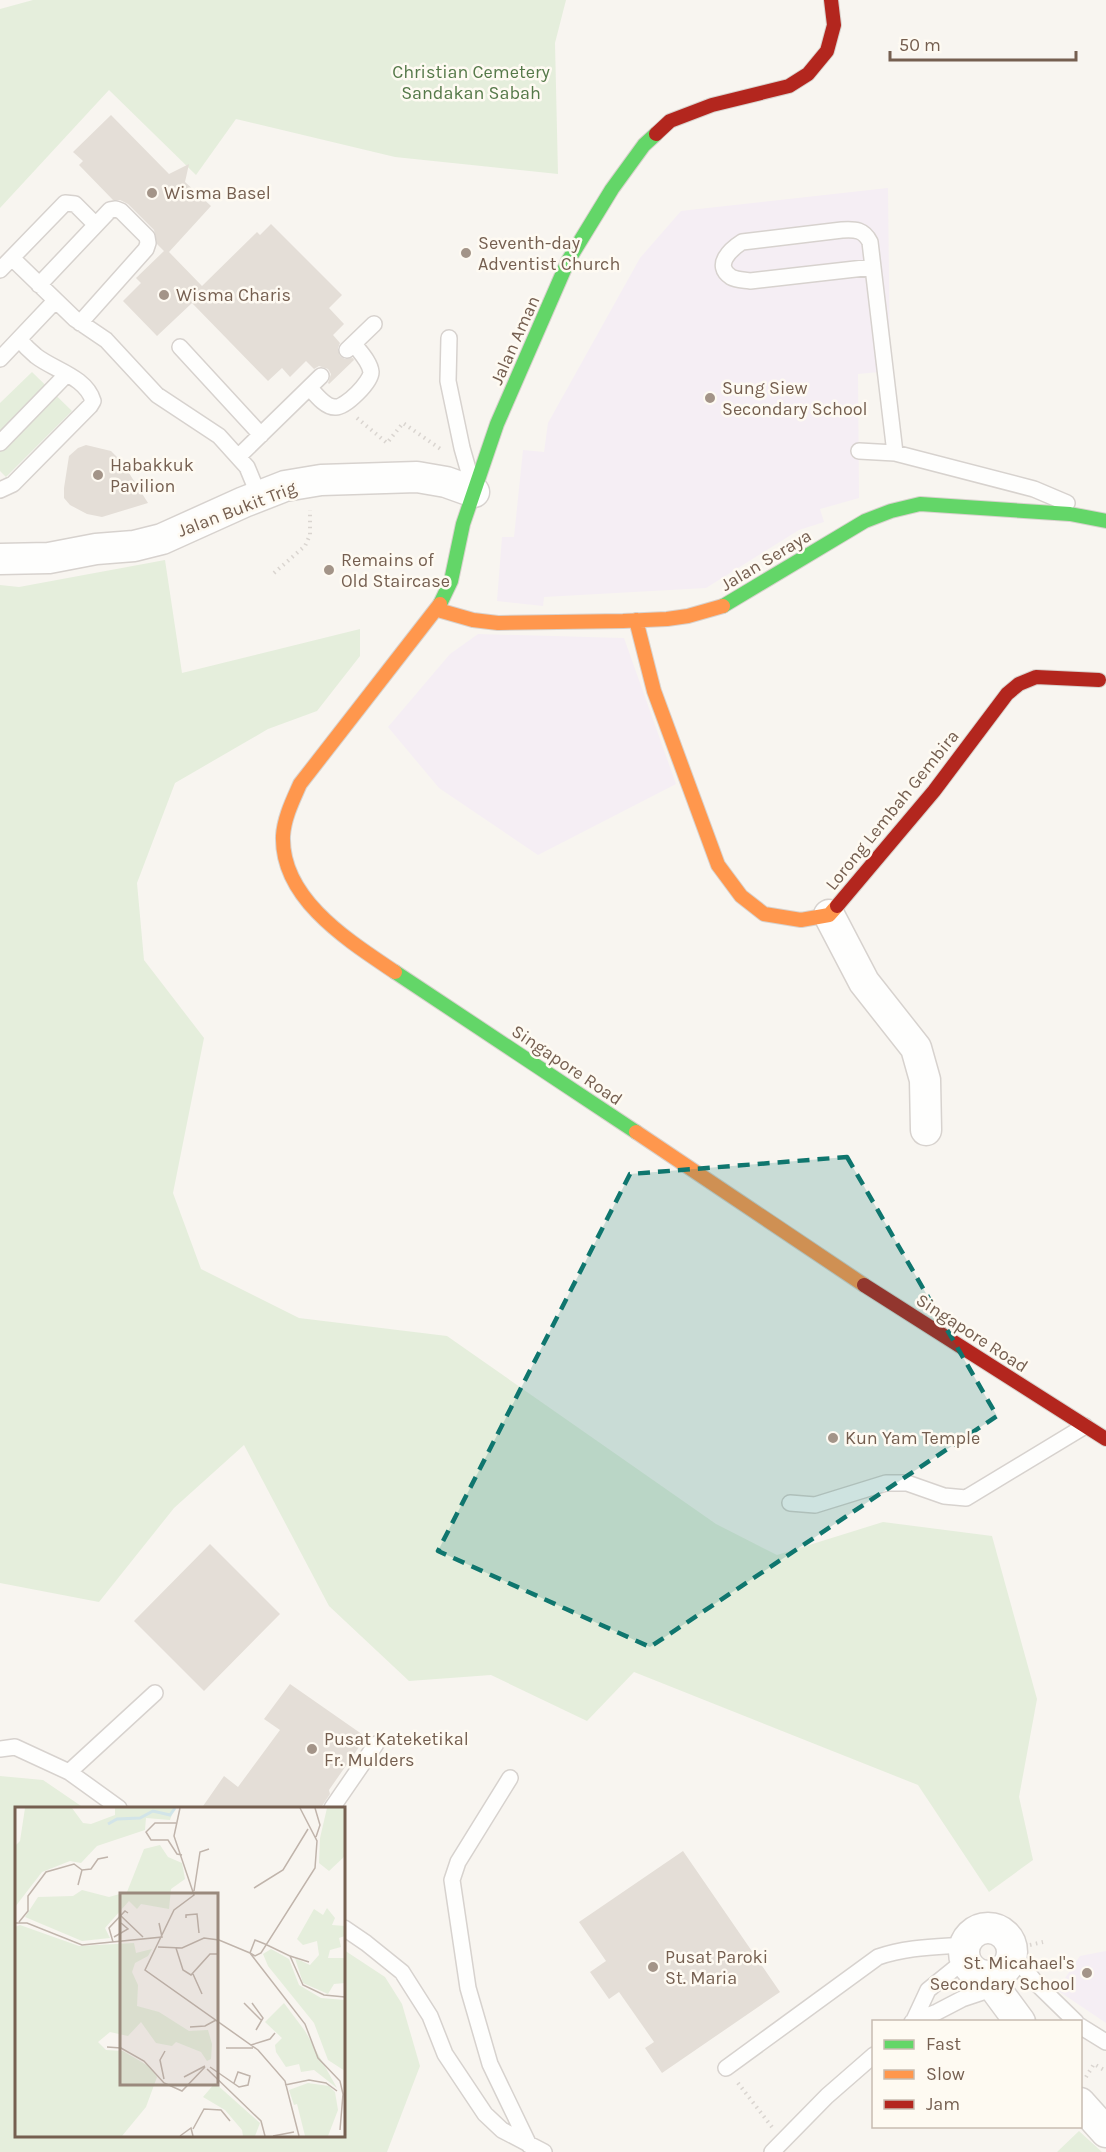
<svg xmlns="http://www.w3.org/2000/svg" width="1106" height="2152" font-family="Karla,sans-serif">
  <rect width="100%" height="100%" fill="#f8f5f0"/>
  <path fill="#f5eef4" d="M 888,188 L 890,371 L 858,374 L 859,498 L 820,509 L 824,522 L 799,530 L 706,588 L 544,597 L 543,606 L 497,601 L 502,537 L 514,537 L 523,450 L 544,452 L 548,423 L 640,258 L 681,211 Z
    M 478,634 L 624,638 L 676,784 L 538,855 L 439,788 L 388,727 L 450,654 Z
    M 1106,1951 L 1106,2023 L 1057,1990 L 1080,1956 Z"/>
  <path fill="#e5eedc" d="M 33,0 L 566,0 L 555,43 L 558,174 L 395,157 L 236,119 L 196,175 L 109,90 L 0,208 L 0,9 Z
    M 32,372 L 72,411 L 6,477 L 0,471 L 0,403 Z
    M 165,560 L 182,673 L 360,629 L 360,656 L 317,711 L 268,729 L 175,783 L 137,883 L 144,960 L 204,1038 L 173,1193 L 201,1269 L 299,1318 L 447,1336 L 716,1524 L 777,1555 L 883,1522 L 992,1536 L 1037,1699 L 1019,1797 L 1033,1860 L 989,1892 L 918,1785 L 634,1672 L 587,1721 L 491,1675 L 409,1681 L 329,1606 L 244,1445 L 174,1508 L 99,1602 L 0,1583 L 0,585 L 19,587 Z
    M 0,1776 L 43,1780 L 84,1808 L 16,1808 L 16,2136 L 344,2136 L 344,1950 L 385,1977 L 402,2004 L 420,2066 L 387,2152 L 0,2152 Z
    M 1079,2131 L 1102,2152 L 1057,2152 Z"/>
  <path fill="#e4ded7" d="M 111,115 L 169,174 L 189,164 L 185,182 L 211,206 L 169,252 L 202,286 L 257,232 L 260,235 L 271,224 L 342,295 L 329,308 L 344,324 L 333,335 L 340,343 L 338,348 L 340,356 L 345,359 L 353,358 L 354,360 L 329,384 L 328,383 L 331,374 L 328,369 L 319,366 L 314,369 L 306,361 L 290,377 L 282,368 L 268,381 L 192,303 L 157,336 L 123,301 L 141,283 L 136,278 L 164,251 L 157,244 L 154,230 L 128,204 L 120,200 L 113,200 L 79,165 L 83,161 L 73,152 Z
    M 86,445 L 111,451 L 122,462 L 148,503 L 102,517 L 87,514 L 70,505 L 64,498 L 64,488 L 69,456 L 78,448 Z
    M 210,1544 L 280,1614 L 204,1691 L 134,1621 Z
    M 290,1684 L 366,1737 L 329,1790 L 330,1794 L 320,1809 L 201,1809 L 224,1776 L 238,1787 L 280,1730 L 264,1719 Z
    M 683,1851 L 780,1992 L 662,2073 L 645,2048 L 654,2042 L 619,1992 L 609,1999 L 590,1972 L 606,1961 L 579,1922 Z"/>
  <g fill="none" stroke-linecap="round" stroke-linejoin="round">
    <g stroke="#d7d2ce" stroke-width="18">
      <path id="lane" d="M 12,258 L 75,319 L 106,340 L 157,395 L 219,436 L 247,467 L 259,496
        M 873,267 L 750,281 C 745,280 736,280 731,277 C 713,265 731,249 742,242 L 842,230 C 856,229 864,230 870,242 L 895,453
        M 0,270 L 65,203 L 75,204 L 96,225
        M 39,285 L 110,210 L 116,209 L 121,211 L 147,237 L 148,243 L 146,249 L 80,323
        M 449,338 L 448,381 L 462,448 L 472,483
        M 180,347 L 261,435
        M 347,350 L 374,324
        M 0,359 L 55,301
        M 310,388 C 316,395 326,408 336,407 C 346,407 371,382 371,372 C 370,362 360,352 354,344
        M 0,443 L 67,374
        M 859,451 L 895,453 L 1034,489 L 1067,503
        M 238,457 L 321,376
        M 0,490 L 13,484 L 90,406 L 93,401 C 86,377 54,370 36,356 C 30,351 24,345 19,339
        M 790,1503 L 815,1505 L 886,1483 L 907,1483 L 944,1496 L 966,1498 L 1085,1426
        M 0,1749 L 15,1747 L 69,1772 L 119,1808
        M 69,1772 L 155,1693
        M 510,1778 L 458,1862 L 452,1880 L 468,1988 L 490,2064 L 529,2145
        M 332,1808 L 376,1744
        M 344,1928 L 366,1943 L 402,1972 L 430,2016 L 445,2054 L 485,2114 L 502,2130 L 544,2152
        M 1012,1954 L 1038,1985 L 1076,2022
        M 914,2020 L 928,1990 L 965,1960
        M 912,2022 L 937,2012 L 962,1999 L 995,1988
        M 1080,2026 L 1106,2042
        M 726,2068 L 878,1957 C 906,1947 935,1947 964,1945
        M 772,2152 L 827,2096 L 874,2055"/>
    </g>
    <g stroke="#d7d2ce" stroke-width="33">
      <path id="street" d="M 0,559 L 49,558 L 96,549 L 134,546 L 162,539 L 244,502 L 285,486 L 321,480 L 417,477 L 446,482 L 474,492
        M 829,915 L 864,982 L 916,1048 L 925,1080 L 926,1130
        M964 1952a24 24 0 1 1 48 0a24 24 0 1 1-48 0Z
        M 986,1976 L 1020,2022
        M 1080,2103 L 1106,2132"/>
    </g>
    <g stroke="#d8d2cd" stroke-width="16">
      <path id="fast" d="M 440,604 L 451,581 L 463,524 L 497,424 L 568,261 L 612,189 L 644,145 L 656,134
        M 723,606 L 865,521 L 891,511 L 920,504 L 1070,514 L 1106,521
        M 395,972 L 636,1132"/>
    </g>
    <g stroke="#d8d2cd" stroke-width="16">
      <path id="slow" d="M 438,610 L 473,620 L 498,623 L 623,621 L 667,619 L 688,616 L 723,606
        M 636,620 L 654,691 L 718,865 L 741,896 L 764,914 L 801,920 L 829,915 L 837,906
        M 395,972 C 349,941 281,899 283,836 C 284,818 293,800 300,784 L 440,604
        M 636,1132 L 864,1285"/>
    </g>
    <g stroke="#d8d2cd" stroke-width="16">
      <path id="jam" d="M 656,134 L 670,121 L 712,105 L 789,86 L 808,74 L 827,51 L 834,25 L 831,0
        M 837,906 L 934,791 L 1007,694 L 1019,684 L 1036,677 L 1099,680
        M 864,1285 L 1106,1439"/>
    </g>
    <path stroke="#dad5d0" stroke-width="4" stroke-dasharray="1.5 4.5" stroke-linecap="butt" d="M 357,418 L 387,443 L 403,423 L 442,450
      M 274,573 L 305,546 L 310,535 L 310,510
      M 1030,1945 L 1043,1942
      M 1086,2077 L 1094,2064 L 1106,2071
      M 738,2083 L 772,2127"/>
    <use href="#lane" stroke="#fefefd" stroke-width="15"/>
    <use href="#street" stroke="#fefefd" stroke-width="30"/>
    <use href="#fast" stroke="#63d668" stroke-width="14"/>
    <use href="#slow" stroke="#ff974d" stroke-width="14"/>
    <use href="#jam" stroke="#b3261e" stroke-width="14"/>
  </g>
  <path fill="#0f766e" fill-opacity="0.2" stroke="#0f766e" stroke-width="4.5" stroke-dasharray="12 8" stroke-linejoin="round" d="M 847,1157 L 997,1416 L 650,1647 L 438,1551 L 630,1174 Z"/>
  <g fill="#a39488" stroke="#fefaf2" stroke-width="2">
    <circle cx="152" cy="193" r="6"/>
    <circle cx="466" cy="253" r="6"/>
    <circle cx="164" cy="295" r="6"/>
    <circle cx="710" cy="398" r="6"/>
    <circle cx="98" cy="475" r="6"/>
    <circle cx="329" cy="570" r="6"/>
    <circle cx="833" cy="1438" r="6"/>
    <circle cx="312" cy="1749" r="6"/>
    <circle cx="653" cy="1967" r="6"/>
    <circle cx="1087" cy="1973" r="6"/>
  </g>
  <g text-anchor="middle" stroke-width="5" stroke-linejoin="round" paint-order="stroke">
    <g font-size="18" fill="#557949" stroke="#fefaf2">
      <text x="471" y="78">Christian Cemetery<tspan x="471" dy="21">Sandakan Sabah</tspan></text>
    </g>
    <g font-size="18" fill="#755f50" stroke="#fefaf2" text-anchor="start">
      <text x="164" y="199">Wisma Basel</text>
      <text x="478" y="249">Seventh-day<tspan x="478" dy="21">Adventist Church</tspan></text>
      <text x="176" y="301">Wisma Charis</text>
      <text x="722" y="394">Sung Siew<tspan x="722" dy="21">Secondary School</tspan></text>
      <text x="110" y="471">Habakkuk<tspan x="110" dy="21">Pavilion</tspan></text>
      <text x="341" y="566">Remains of<tspan x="341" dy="21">Old Staircase</tspan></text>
      <text x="845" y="1444">Kun Yam Temple</text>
      <text x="324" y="1745">Pusat Kateketikal<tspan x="324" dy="21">Fr. Mulders</tspan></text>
      <text x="665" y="1963">Pusat Paroki<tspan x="665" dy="21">St. Maria</tspan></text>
      <text x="1075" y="1969" text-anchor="end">St. Micahael's<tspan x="1075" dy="21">Secondary School</tspan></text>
    </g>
    <g font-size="18" fill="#755f50" stroke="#fefaf2">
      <text transform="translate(515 340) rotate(-66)" y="6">Jalan Aman</text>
      <text transform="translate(237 509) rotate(-21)" y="6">Jalan Bukit Trig</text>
      <text transform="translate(766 560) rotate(-31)" y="6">Jalan Seraya</text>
      <text transform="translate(892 810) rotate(-51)" y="6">Lorong Lembah Gembira</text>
      <text transform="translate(567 1065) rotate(34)" y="6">Singapore Road</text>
      <text transform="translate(972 1333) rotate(33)" y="6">Singapore Road</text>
    </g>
  </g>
  <g transform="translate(15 1807)">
    <rect width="330" height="330" fill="#f8f5f0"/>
    <path d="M 10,1 L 57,1 L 68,16 L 76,17 L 100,8 L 100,1 L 159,1 L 155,13 L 131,11 L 130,23 L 82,39 L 66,56 L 55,54 L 27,65 L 0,100 L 0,39 L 5,34 ZM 312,1 L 330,1 L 330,49 L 314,64 L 304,56 L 305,31 ZM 145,38 L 153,50 L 167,56 L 170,72 L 156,82 L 154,102 L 126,97 L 122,102 L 114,94 L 90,121 L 95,131 L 67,134 L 10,110 L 23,90 L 58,89 L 67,83 L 94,90 L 112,85 L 129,42 ZM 312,101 L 320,111 L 317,118 L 330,119 L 330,129 L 324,131 L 326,140 L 315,143 L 313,151 L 330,151 L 330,176 L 319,177 L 313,187 L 288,176 L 280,151 L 295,158 L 304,148 L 302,134 L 288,138 L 282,132 L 299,102 L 308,108 ZM 5,118 L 64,139 L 119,136 L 121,146 L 137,142 L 133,149 L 120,156 L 117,165 L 123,178 L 122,199 L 144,205 L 174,224 L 193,223 L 197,237 L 196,252 L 192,254 L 186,245 L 161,235 L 157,239 L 141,236 L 126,215 L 113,229 L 95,225 L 83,235 L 91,243 L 108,244 L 135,260 L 142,270 L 131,300 L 107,329 L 0,329 L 0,120 ZM 256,142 L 274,152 L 284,178 L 306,191 L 330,193 L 330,264 L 313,253 L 299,216 L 253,159 L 248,147 ZM 269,196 L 290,224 L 322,281 L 299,263 L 286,265 L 284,257 L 271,260 L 261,245 L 260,238 L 267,231 L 250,215 ZM 200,276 L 245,316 L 240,329 L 228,329 L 227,323 L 210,303 L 188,290 ZM 293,276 L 314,279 L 320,285 L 323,303 L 313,329 L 290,329 L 282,297 L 279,298 L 274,283 Z" fill="#e5eedc"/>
    <path fill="none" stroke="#d2e4e8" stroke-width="3" d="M 93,17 L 102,12 L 125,11 L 138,4 L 155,8 L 160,1"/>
    <path fill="none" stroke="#c0b4ab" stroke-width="1.5" d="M 165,1 L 159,29 L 179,88 L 159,103 L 130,163 L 243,243 L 270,274 L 284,329M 300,1 L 305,18 L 301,30M 161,16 L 140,16 L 131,25 L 136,33 L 153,33 L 162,47 L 167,48M 67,63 L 76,62 L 83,52 L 93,50M 239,81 L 268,63 L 293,22M 179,84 L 185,45 L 194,42M 106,109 L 128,130M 171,111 L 171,108 L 182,107 L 184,126M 4,115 L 13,104 L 13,89 L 31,65 L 59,57 L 67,63 L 63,78M 0,116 L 12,116 L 67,138 L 147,130 L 144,116M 99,130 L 113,122 L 106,116M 98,135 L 94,121 L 110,104 L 113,106M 250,137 L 275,149 L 288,178 L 309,188 L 330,190M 250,137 L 240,133 L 235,146 L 240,149 L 246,146 L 300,61 L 302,34 L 285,1M 143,140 L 167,141 L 189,131 L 204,133 L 235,146M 161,141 L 168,163 L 176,168 L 195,147 L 202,147M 235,146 L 290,217 L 303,251 L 325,274 L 328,287 L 325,323M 275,149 L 294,155M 178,167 L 187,187M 229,196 L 246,213M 237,196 L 248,211 L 241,223M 175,220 L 190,219 L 201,213M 236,238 L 255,232 L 260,226M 92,240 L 106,241 L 129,254 L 149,276 L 167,284 L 190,260M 211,241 L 238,241M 195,260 L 224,280 L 233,278 L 235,269 L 223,265 L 219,276M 192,262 L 246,314 L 250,329M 169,270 L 190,259M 149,272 L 145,253 L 150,244M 270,278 L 294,273 L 311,276 L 322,284M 178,322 L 189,302 L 206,303 L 215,314M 165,329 L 176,321 L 178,329M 258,329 L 279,325"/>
    <path fill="#9a897d" fill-opacity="0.15" stroke="#9a897d" stroke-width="3" d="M 105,86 L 203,86 L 203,278 L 105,278 Z"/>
    <rect width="330" height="330" fill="none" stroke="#755f50" stroke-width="3"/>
  </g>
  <rect x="872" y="2020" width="210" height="108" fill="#fefaf2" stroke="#c7bcb1" stroke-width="1.5"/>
  <rect x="884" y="2040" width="30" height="9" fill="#63d668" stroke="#c7bcb1" stroke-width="1.5"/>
  <text x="926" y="2050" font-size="18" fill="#755f50">Fast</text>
  <rect x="884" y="2070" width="30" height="9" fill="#ff974d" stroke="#c7bcb1" stroke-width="1.5"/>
  <text x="926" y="2080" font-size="18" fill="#755f50">Slow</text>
  <rect x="884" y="2100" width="30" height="9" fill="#b3261e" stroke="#c7bcb1" stroke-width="1.5"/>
  <text x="926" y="2110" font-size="18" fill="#755f50">Jam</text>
  <path d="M890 51v9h186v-9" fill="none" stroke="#755f50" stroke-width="3"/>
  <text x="899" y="51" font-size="18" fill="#755f50" stroke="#fefaf2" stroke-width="4.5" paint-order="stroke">50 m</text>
</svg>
